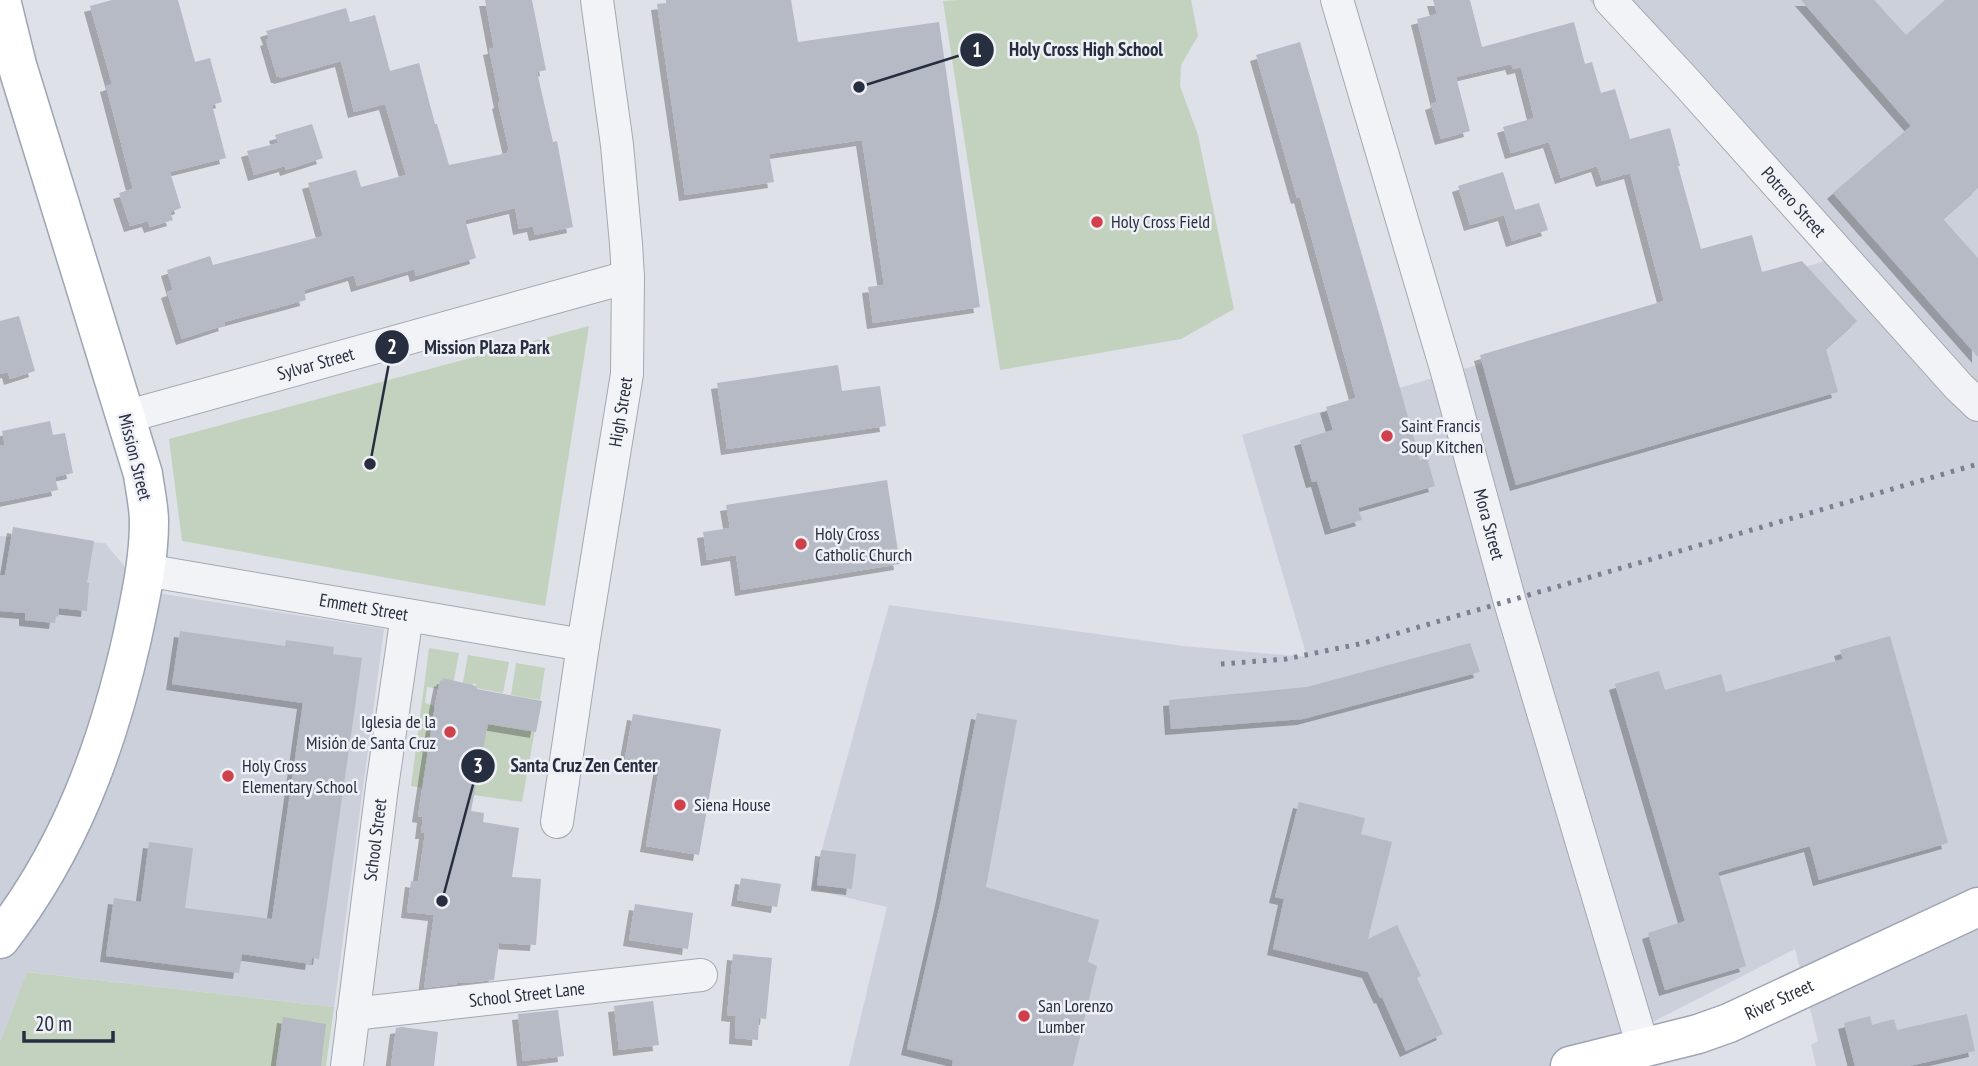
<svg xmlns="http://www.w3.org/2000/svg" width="1978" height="1066" font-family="'PT Sans Narrow',sans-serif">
  <defs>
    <filter id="shadow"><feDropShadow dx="-6" dy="6" stdDeviation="0" flood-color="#0004"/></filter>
  </defs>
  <rect width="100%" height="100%" fill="#dee1e8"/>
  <path fill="#ccd0da" d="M 1589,0 L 1978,0 L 1978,1066 L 1816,1066 L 1811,1045 L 1818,1041 L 1795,949 L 1567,1066 L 849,1066 L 887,907 L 811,889 L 889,605 L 1183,646 L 1307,657 L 1242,435 L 1832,259 Z
    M 0,536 L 105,543 L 145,591 L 384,629 L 334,1007 L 29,972 L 0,1049 Z"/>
  <path fill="#c3d2bf" d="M 958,0 L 1191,0 L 1198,36 L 1181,65 L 1180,86 L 1198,135 L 1234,309 L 1181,339 L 1000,370 L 943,1 Z
    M 589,326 L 545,606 L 182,541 L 169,439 Z
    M 429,648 L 459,653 L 453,685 L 445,684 L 446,679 L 443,678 L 441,689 L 427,687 L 425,703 L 470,718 L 535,730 L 522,802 L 411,786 Z
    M 468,655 L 509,662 L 503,693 L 476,688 L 476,684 L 473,683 L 472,688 L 462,687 Z
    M 516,663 L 545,668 L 540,700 L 511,695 Z
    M 27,972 L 334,1007 L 326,1066 L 0,1066 L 0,1043 Z"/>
  <path fill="#b5bac5" filter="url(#shadow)" d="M 112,0 L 178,0 L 195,62 L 210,58 L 222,102 L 212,105 L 226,158 L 170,172 L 181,208 L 170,212 L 173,220 L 150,227 L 148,221 L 130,226 L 119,193 L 133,189 L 106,86 L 112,84 L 90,6 Z
    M 485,0 L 532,0 L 546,70 L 537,72 L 553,142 L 557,141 L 573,227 L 535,235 L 533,226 L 519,229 L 515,208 L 465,220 L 476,258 L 416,276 L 414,269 L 357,286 L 354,275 L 304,290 L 306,300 L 224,322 L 225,325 L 182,339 L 167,292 L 173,290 L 167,270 L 210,256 L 213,265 L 323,236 L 308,183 L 356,170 L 361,187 L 406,175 L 385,104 L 354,112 L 341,61 L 280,78 L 279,77 L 277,77 L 266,40 L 269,39 L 266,31 L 346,8 L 350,22 L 375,15 L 390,71 L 419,63 L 435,124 L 437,124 L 449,165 L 508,153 L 507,151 L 509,150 L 498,103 L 500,102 L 489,49 L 494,48 Z
    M 666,0 L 791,0 L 798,42 L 939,22 L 980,307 L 873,323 L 868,287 L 884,285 L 862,140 L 769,154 L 774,182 L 685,195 L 657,4 L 666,3 Z
    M 1433,0 L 1470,0 L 1482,47 L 1574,22 L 1585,64 L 1592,62 L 1601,93 L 1615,89 L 1630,139 L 1670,128 L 1680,166 L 1678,166 L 1701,249 L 1752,235 L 1762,272 L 1802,261 L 1857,321 L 1826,349 L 1838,392 L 1516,485 L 1480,355 L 1664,301 L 1630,173 L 1602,181 L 1597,166 L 1561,178 L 1549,142 L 1511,153 L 1503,127 L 1534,118 L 1521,67 L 1513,69 L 1511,64 L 1456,77 L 1470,131 L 1441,139 L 1431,104 L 1437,102 L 1417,19 L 1437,14 Z
    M 1801,0 L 1874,0 L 1906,35 L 1945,0 L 1978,0 L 1978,188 L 1943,219 L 1978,258 L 1978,357 L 1833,193 L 1911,126 Z
    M 1300,42 L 1382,324 L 1420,460 L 1427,458 L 1435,486 L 1358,508 L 1362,520 L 1331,529 L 1317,481 L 1312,482 L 1300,440 L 1333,430 L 1326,407 L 1356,398 L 1300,197 L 1297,198 L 1256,55 Z
    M 312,124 L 323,158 L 286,170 L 285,166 L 254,175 L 247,151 L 278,143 L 275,135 Z
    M 1503,172 L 1515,210 L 1539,203 L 1548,230 L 1512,241 L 1504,215 L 1470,225 L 1458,186 Z
    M 19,316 L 35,371 L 10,379 L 8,372 L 0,374 L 0,321 Z
    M 838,365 L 842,391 L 880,386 L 886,426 L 727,449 L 717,383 Z
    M 50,421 L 53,435 L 65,433 L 73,473 L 55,477 L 58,490 L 0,502 L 0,446 L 5,445 L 2,431 Z
    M 887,480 L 900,564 L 741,590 L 736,555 L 707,560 L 703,532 L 730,528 L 726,505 Z
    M 13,527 L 94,541 L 87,583 L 89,583 L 87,611 L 59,608 L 58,617 L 56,616 L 55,623 L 25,620 L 25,613 L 0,611 L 0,575 L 5,575 Z
    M 180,631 L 285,646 L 286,640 L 334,647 L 333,654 L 362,658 L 319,959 L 312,958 L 311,964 L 242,954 L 239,973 L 106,956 L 114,898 L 141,902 L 149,842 L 193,848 L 185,908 L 272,919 L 303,703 L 172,684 Z
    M 1890,636 L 1948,843 L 1819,880 L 1810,846 L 1718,872 L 1746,966 L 1665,990 L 1648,933 L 1685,921 L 1615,684 L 1659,671 L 1665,690 L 1721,674 L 1726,692 L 1843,659 L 1840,650 Z
    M 1470,643 L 1480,672 L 1303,719 L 1171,729 L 1169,700 L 1307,687 Z
    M 443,678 L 476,686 L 477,689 L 542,701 L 536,732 L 488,724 L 471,811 L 484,813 L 483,822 L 519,828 L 512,877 L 541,879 L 536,945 L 499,943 L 494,980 L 465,983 L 457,982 L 457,984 L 424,988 L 434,915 L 407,912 L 411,881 L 418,882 L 425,833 L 421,833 L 423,817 L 418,816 L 435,705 L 440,680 L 442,681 Z
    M 977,713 L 1017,720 L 986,887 L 1099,920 L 1088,962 L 1097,966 L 1073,1066 L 952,1066 L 953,1060 L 907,1049 L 941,900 Z
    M 633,714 L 721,729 L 699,855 L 646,846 L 660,764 L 625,758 Z
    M 1299,802 L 1365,818 L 1361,834 L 1392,842 L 1368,939 L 1397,925 L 1421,976 L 1417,978 L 1443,1034 L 1406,1051 L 1382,997 L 1380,998 L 1368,972 L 1273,949 L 1284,899 L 1275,897 Z
    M 821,850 L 856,854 L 852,889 L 817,885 Z
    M 741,878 L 781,884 L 777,907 L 737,900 Z
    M 635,904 L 693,913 L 688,949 L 629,940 Z
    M 733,954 L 772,958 L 766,1019 L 759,1018 L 758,1040 L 735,1038 L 736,1016 L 727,1015 Z
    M 653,1001 L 659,1045 L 619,1050 L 614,1006 Z
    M 558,1010 L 564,1056 L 523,1061 L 518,1014 Z
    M 1967,1014 L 1975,1051 L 1909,1066 L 1855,1066 L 1844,1023 L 1870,1016 L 1872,1025 L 1894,1019 L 1897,1030 Z
    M 283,1017 L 326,1024 L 321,1066 L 276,1066 Z
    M 402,1027 L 438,1032 L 434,1066 L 391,1066 L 396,1028 Z"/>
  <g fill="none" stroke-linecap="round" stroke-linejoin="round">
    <g stroke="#a3a8b2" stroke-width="34">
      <g id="minor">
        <path id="s1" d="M 1337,0 L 1447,372 L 1510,602 L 1643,1047"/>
        <path id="s2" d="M 1610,0 L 1686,82 L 1959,387 L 1978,405"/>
        <path id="s3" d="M 125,417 L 628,277"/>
        <path id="s4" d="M 145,570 L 583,645"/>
        <path id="s5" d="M 557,822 L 583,645 L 627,374 L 628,277 L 626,244 L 617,145 L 597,0"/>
        <path id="s6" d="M 353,1014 L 701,975"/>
        <path id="s7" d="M 347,1066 L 382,787 L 407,615"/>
      </g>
    </g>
    <g stroke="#9da5b4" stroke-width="41">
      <g id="major">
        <path d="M 0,939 C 70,849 107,748 132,638 C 140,600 149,561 149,522 C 149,506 145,490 143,474 L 17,65 L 1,0"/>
        <path id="s8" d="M 1570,1066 L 1698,1034 L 1729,1023 L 1978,907"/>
      </g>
    </g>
    <use href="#minor" stroke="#f1f3f6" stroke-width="32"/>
    <use href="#major" stroke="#fff" stroke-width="38"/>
    <path stroke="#788092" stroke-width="5" stroke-dasharray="3.5 7" stroke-linecap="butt" d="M 1221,664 L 1286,659 L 1364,643 L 1978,464"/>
  </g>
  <g fill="#d0404b" stroke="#eef0f6" stroke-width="2.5">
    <circle cx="1097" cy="222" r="7"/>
    <circle cx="1387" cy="436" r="7"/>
    <circle cx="801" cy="544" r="7"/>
    <circle cx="450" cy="732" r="7"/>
    <circle cx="228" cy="776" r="7"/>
    <circle cx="680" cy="805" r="7"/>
    <circle cx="1024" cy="1016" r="7"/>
  </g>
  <g text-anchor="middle" stroke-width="5" stroke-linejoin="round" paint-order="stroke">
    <g font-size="18" fill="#272e3f" stroke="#eef0f6">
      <text dy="6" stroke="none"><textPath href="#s2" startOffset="273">Potrero Street</textPath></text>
      <text dy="6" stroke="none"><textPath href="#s3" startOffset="198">Sylvar Street</textPath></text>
      <text dy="6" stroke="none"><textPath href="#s5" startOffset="415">High Street</textPath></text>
      <text transform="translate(135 457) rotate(76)" y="6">Mission Street</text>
      <text dy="6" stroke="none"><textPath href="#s1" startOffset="546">Mora Street</textPath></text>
      <text dy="6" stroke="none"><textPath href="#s4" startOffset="222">Emmett Street</textPath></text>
      <text dy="6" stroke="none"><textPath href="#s7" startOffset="228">School Street</textPath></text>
      <text dy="6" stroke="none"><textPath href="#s6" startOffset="175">School Street Lane</textPath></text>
      <text dy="6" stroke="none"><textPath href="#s8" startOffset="220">River Street</textPath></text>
    </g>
    <g font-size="18" fill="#272e3f" stroke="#eef0f6" text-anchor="start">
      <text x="1111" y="228">Holy Cross Field</text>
      <text x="1401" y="432">Saint Francis<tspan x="1401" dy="21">Soup Kitchen</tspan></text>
      <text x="815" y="540">Holy Cross<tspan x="815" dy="21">Catholic Church</tspan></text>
      <text x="436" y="728" text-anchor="end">Iglesia de la<tspan x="436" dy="21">Misión de Santa Cruz</tspan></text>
      <text x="242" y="772">Holy Cross<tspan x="242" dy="21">Elementary School</tspan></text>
      <text x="694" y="811">Siena House</text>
      <text x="1038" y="1012">San Lorenzo<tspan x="1038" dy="21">Lumber</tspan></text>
    </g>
  </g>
  <path fill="none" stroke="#272e3f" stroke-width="2.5" d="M859 87L977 50M370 464L392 347M442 901L478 766"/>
  <g fill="#272e3f" stroke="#eef0f6" stroke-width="2.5">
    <circle cx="859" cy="87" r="7"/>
    <circle cx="370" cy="464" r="7"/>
    <circle cx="442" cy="901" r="7"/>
    <circle cx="977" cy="50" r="18"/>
    <circle cx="392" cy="347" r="18"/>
    <circle cx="478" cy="766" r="18"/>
  </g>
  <g font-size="21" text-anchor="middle" font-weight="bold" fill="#fff">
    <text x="977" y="57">1</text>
    <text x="392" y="354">2</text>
    <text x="478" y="773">3</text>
  </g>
  <g font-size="19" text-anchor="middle" font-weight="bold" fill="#272e3f" stroke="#eef0f6" stroke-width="5" stroke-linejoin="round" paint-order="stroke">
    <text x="1086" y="56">Holy Cross High School</text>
    <text x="487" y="354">Mission Plaza Park</text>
    <text x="584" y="772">Santa Cruz Zen Center</text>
  </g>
  <path d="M24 1031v10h89v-10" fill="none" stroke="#272e3f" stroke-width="3.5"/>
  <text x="35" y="1031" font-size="21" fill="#272e3f" stroke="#eef0f6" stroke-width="5" paint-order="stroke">20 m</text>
</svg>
